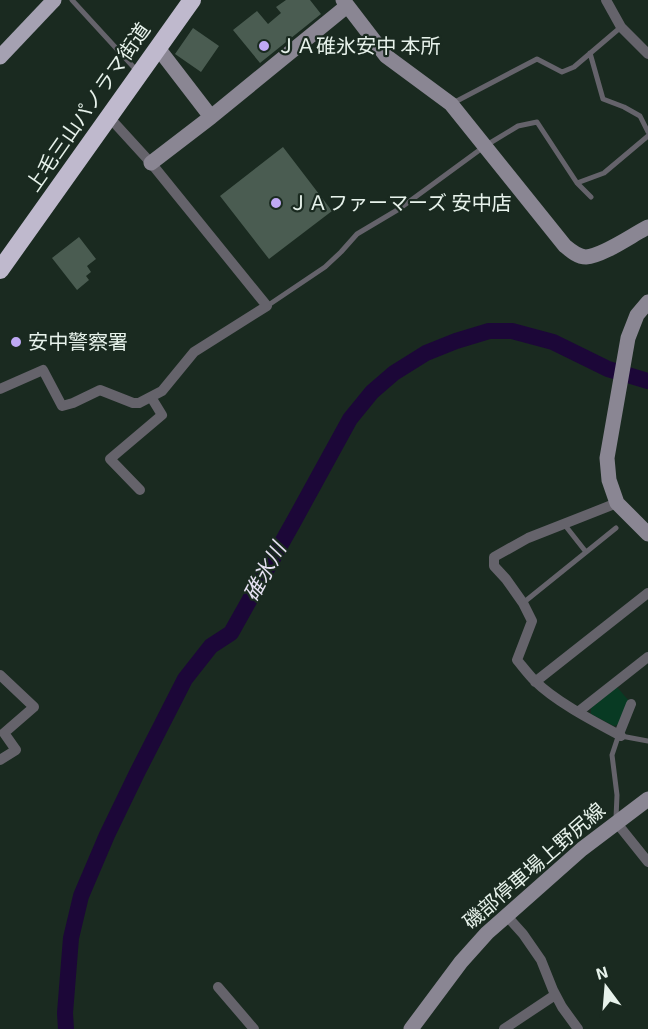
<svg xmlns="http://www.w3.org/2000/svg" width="648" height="1029" font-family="'Exo 2','Noto Sans JP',sans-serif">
  <rect width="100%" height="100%" fill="#1a2a20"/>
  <path fill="#083a23" d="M 617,687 L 629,701 L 620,724 L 614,726 L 591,714 L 591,708 Z"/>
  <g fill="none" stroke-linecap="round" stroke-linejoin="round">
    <path stroke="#1c0738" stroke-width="16" d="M 66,1029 L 65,1013 L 71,938 L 81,896 L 107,835 L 137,773 L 185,679 L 211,646 L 231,633 L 294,521 L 350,419 L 372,392 L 394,373 L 426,353 L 456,341 L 489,331 L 512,331 L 553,342 L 608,369 L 648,381"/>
  </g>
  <path fill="#4a5c51" d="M 286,0 L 310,0 L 321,14 L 260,63 L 233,30 L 257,11 L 268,24 L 281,13 L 276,7 Z
    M 193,28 L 219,46 L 201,72 L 175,54 Z
    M 283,147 L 332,211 L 269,259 L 220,196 Z
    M 79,237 L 96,259 L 87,266 L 91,272 L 86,276 L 89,280 L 77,290 L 52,258 Z"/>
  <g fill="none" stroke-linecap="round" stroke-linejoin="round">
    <path stroke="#65636b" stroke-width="5" d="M 72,0 L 138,72
      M 590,53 L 603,99 L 624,107 L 640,116 L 648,132
      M 453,103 L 537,59 L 562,72 L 574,67 L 621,27
      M 577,183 L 604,173 L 648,136
      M 267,306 L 325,267 L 341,252 L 357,234 L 399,209 L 485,146 L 518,126 L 537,122 L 577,183 L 591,197
      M 564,524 L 586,552
      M 523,603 L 616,528
      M 621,736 L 648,741
      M 616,818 L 617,795 L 612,755 L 619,734"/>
    <path stroke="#65636b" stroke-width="10" d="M 606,0 L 621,27 L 648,54
      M 0,389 L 43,370 L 62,406 L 73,403 L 100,390 L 133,403 L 139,403 L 162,391 L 194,352 L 267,306 L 151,163 L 109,117
      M 140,490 L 110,459 L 162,415 L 151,397
      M 617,503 L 528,538 L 494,557 L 494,566 L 506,579 L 523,603 L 532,621 L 517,660 C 523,667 528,674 535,681 C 556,702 595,722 621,736
      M 0,675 L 34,707 L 4,733 L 16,750 L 0,760
      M 535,682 L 648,593
      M 578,712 L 648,657
      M 619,734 L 631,704
      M 616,822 L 648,862
      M 506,915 L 523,934 L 541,960 L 553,990 L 562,1007 L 578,1029
      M 218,987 L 254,1029
      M 504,1029 L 555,995"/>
    <path stroke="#8a8693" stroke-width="15" d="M 343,0 L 386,56 L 451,104 L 565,246 C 571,251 578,257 586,257 C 603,256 632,235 648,227
      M 158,48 L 211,117
      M 151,163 L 211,117 L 347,6
      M 648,302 L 637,315 L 628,338 L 607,458 L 609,480 L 617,503 L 648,534
      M 411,1029 L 461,962 L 487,933 L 582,849 L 648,799"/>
    <path stroke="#a5a1b2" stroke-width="15" d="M 0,57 L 54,0"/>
    <path stroke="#bfb9cd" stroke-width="18" d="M 0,270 L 192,0"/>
  </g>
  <g fill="#bfa9f4" stroke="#1a2a20" stroke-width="2">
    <circle cx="264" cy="46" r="6"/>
    <circle cx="276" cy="203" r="6"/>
    <circle cx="16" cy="342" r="6"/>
  </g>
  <g text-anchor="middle" stroke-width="4.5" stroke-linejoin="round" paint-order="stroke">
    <g font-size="20" fill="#e7f2eb" stroke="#1a2a20" text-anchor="start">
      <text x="276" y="53">ＪＡ碓氷安中 本所</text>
      <text x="288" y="210">ＪＡファーマーズ 安中店</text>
      <text x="28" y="349">安中警察署</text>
    </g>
    <g font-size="20" fill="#e7f2eb" stroke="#1a2a20">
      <text transform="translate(88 107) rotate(-55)" y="7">上毛三山パノラマ街道</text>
      <text transform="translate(534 866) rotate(-41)" y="7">磯部停車場上野尻線</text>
    </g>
    <g font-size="21" font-style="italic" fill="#e6e1f2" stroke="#1a2a20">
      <text transform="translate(265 572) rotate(-61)" y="7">碓氷川</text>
    </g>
  </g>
  <g transform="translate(606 987) rotate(344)" stroke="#1a2a20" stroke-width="4.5" paint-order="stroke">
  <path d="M0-4.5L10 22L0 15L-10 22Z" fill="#e7f2eb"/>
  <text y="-9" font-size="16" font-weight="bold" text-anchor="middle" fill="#e7f2eb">N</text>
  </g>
</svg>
